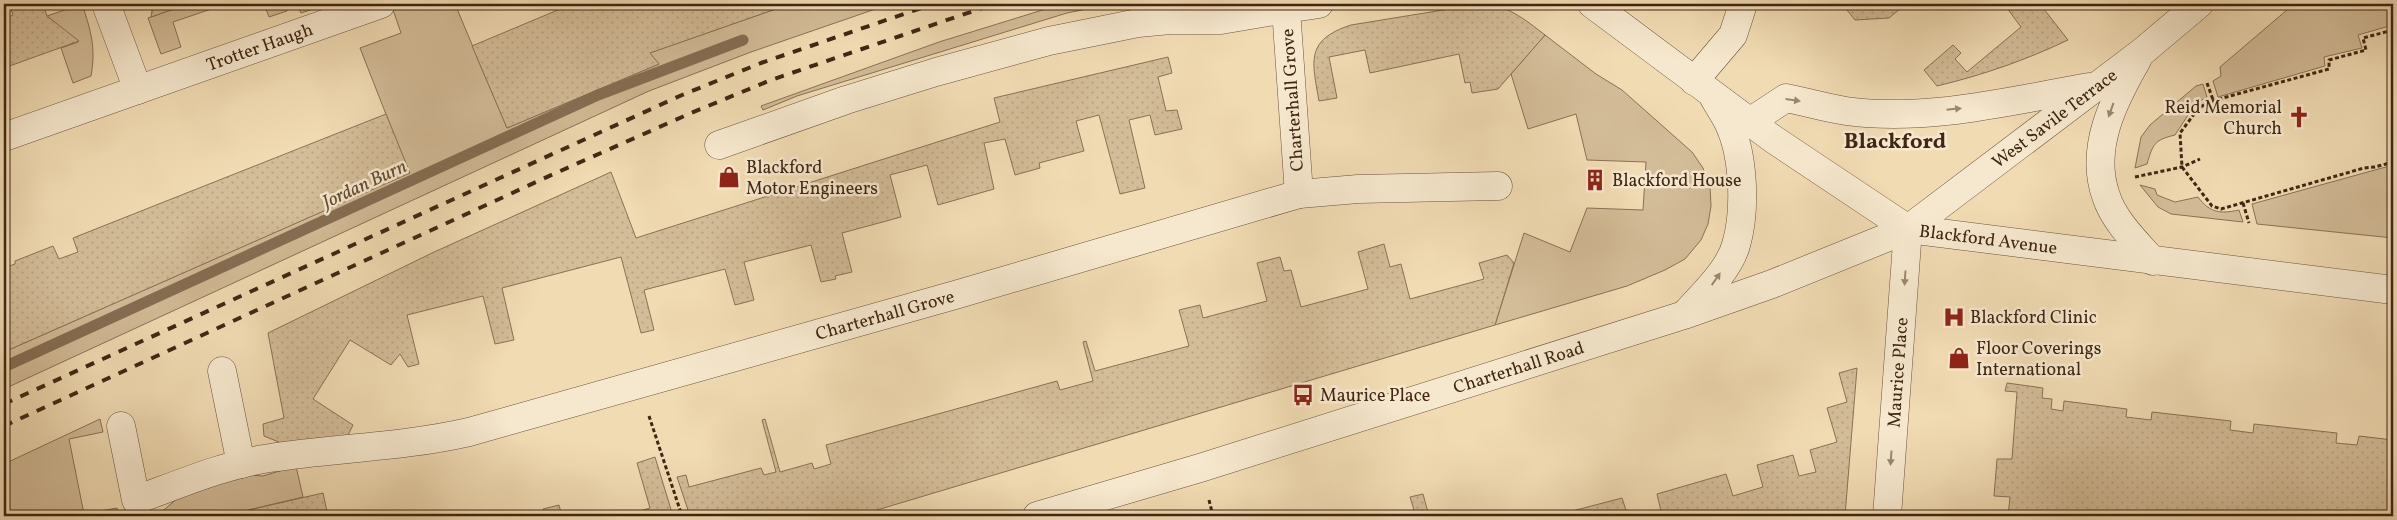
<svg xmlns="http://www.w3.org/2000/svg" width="2397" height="520" font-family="Vollkorn,serif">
  <defs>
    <pattern id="garden-dots" width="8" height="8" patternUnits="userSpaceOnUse" patternTransform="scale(1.25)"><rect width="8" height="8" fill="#d3bc98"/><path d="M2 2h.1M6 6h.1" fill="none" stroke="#b6a182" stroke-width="1.8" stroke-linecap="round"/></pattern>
  </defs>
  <rect width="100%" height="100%" fill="#f1dbb3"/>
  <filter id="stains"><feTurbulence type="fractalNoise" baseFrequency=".004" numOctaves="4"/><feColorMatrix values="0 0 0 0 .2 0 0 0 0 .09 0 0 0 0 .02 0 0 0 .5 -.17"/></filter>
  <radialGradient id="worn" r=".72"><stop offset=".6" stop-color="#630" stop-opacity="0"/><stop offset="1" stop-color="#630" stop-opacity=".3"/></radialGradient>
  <path fill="#d3bc98" stroke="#8a7156" d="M 82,4 C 91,31 96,47 91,76 L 73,83 L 61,48 L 78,42 L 47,16 Z
    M 188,4 L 226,4 L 173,22 L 181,47 L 161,54 L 148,18 Z
    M 264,4 L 285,4 L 287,11 L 269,17 Z
    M 297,4 L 314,4 L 316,8 L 301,13 Z
    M 391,4 L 455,4 L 507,128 L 659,64 L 649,53 L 790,4 L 890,4 L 751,52 L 649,91 L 4,389 L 4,352 L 409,173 L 360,48 L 401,33 Z
    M 1062,4 L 1113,4 L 1067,13 L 797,96 L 763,110 L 761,106 L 939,42 Z
    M 2294,4 L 2389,4 L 2393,25 L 2358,35 L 2362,48 L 2324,57 L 2325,66 L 2218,97 L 2213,81 L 2221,76 L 2220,67 Z
    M 1545,35 L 1596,74 L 1622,90 L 1692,152 L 1703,168 L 1710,187 L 1711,206 L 1708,224 L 1701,240 L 1685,259 L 1665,270 L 1627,286 L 1495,325 L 1524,233 L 1570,252 L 1587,208 L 1643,210 L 1646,162 L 1587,160 L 1576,114 L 1528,129 L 1511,74 Z
    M 2203,84 L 2207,97 L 2196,103 L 2175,135 C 2154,140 2153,144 2147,164 L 2135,168 L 2141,137 L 2150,125 L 2196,86 Z
    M 2393,165 L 2393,238 L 2257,224 L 2252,204 Z
    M 2140,185 L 2155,189 L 2157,195 L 2175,202 L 2198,197 C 2210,213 2220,214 2239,210 L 2243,222 L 2171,214 L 2158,207 Z
    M 100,419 L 103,432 L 69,439 L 84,514 L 117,508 L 119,516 L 4,516 L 4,464 Z
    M 296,466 L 303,497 L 223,516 L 142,516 L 159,514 L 179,497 L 248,475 L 263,476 Z"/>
  <path fill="url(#garden-dots)" stroke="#8a7156" d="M 20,4 L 43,4 L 47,16 L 79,41 L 4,68 L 4,19 L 13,15 L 10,7 Z
    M 153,4 L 188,4 L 151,17 Z
    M 572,4 L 790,4 L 650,53 L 659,64 L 507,128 L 472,46 Z
    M 1480,4 C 1507,4 1524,19 1545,35 L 1498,89 L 1472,93 L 1470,82 L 1465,83 L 1459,54 L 1370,73 L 1365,50 L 1329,57 L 1337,98 L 1319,101 C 1312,61 1305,40 1351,25 Z
    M 1842,4 L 1906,4 L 1889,18 L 1855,20 Z
    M 2004,4 L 2040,4 L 2068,40 C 2026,60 1983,75 1937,86 L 1924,70 L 1953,45 L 1961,53 L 1955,59 L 1967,72 L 2021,27 Z
    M 1168,57 L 1172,73 L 1158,77 L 1166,111 L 1177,110 L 1182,129 L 1155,135 L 1150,115 L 1129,120 L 1145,188 L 1120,194 L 1099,115 L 1076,121 L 1084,151 L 1039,163 L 1040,168 L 1015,175 L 1005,139 L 984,143 L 994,189 L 938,205 L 927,165 L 890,175 L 901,217 L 842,233 L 852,272 L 835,276 L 836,279 L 821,282 L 811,245 L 744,262 L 754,300 L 735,305 L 725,269 L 644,290 L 654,330 L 641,333 L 621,257 L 502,288 L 514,340 L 495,344 L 483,296 L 407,315 L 419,364 L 408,367 L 400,354 L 391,365 L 350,340 L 313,399 L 353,425 L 345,441 L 291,447 L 264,436 L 263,424 L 284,418 L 268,333 L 432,253 L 611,172 L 636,238 L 1000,122 L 994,98 Z
    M 386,114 L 410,173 L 4,352 L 4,268 L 15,264 L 15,261 L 53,246 L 59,259 L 78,252 L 73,238 Z
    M 1384,244 L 1390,267 L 1401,264 L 1410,299 L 1484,279 L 1479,263 L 1507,255 L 1514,263 L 1495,325 L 857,516 L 690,516 L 677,477 L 686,475 L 689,487 L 761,468 L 764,475 L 776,472 L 762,420 L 765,419 L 780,472 L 812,463 L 814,469 L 831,464 L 826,445 L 1057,381 L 1060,390 L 1093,381 L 1083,342 L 1086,341 L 1095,371 L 1189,346 L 1179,310 L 1200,305 L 1203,318 L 1267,301 L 1257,263 L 1280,257 L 1284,271 L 1291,270 L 1301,307 L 1368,289 L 1358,252 Z
    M 1857,368 L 1845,516 L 1645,516 L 1661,511 L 1657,494 L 1726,474 L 1733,496 L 1763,487 L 1757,465 L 1793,455 L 1799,476 L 1816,472 L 1810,450 L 1837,442 L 1827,408 L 1847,402 L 1839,373 Z
    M 2007,383 L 2043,388 L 2042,398 L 2052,399 L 2051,409 L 2063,411 L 2064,401 L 2127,409 L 2126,417 L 2151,420 L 2152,412 L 2231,421 L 2230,430 L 2253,433 L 2254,424 L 2337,433 L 2336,443 L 2357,445 L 2359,436 L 2393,440 L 2393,516 L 2008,516 L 2010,497 L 1994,496 L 1997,459 L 2012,459 L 2017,392 L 2005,391 Z
    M 655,457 L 673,516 L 624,516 L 650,508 L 637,463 Z
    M 323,493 L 328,516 L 223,516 Z
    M 1423,494 L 1429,516 L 1412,516 L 1411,511 L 1414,510 L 1410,497 Z
    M 1622,498 L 1628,516 L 1553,516 Z
    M 559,505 L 562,516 L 544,516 L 543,509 Z"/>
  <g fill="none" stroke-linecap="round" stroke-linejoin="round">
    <path stroke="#866d53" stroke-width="11" d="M 4,367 L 598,95 L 743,40"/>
    <g stroke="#6c533b" stroke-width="29">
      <g id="minor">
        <path d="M 106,4 L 138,90"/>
        <path id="s1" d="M 1592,4 L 1773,139 L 1908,229 L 2393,290"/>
        <path d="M 2137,60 C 2114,100 2089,148 2106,196 C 2114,221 2136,242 2153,261"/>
        <path d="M 1694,81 L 1733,35 L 1743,4"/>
        <path d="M 1751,121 L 1786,98 C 1806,102 1826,108 1846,111 C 1927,122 2010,101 2089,87"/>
        <path id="s2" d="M 4,137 L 381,4"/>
        <path d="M 719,145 L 846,100 L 936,72 L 1049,41 L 1138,23 L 1170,20 L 1221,20 L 1286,9"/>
        <path d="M 1299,194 L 1358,189 L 1498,186"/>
        <path d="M 1687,312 C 1704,293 1729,270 1736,245 C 1746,211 1744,156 1729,124 C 1725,115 1719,107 1714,98"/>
        <path d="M 222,371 L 241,464"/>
        <path id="s3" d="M 121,426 L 136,500 C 180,484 223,465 270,458 C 336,448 404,447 469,432 L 955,295 L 1299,194 L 1286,9 L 1319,4"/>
        <path id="s4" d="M 1037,516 L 1200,468 L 1684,315 L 1772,284 L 1908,229 L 2142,52 L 2199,4"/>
        <path id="s5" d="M 1887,516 L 1908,229"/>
      </g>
    </g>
    <path stroke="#402613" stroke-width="3" stroke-dasharray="4 2.5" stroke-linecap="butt" d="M 2393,30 L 2363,38 L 2366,50 L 2329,60 L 2329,69 L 2208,102 L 2198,109 L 2180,133 L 2182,167 L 2212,206 L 2221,209 L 2364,168 L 2375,167 L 2393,162
      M 2207,83 L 2216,108
      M 2135,177 L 2182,167 L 2200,159
      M 2243,203 L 2249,223
      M 649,416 L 682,516
      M 1209,500 L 1213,516"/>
    <use href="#minor" stroke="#f6e8ce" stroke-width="28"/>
    <path stroke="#402613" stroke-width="4" stroke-dasharray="9 9" stroke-linecap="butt" d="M 4,404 L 682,95 L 761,63 L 933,4
      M 4,426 L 558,172 L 691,113 L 771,80 L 994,4"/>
  </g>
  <defs><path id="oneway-solid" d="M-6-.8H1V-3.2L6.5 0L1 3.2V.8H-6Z" transform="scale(1.25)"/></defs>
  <g fill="#9b8770">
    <use href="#oneway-solid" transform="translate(1793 100) rotate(8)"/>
    <use href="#oneway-solid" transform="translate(1954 109) rotate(-6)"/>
    <use href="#oneway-solid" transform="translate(2111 110) rotate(110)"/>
    <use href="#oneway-solid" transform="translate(1905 278) rotate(94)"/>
    <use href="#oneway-solid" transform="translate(1716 279) rotate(-55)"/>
    <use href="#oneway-solid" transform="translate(1891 458) rotate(94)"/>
  </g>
  <defs>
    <g id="church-bare" transform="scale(1.725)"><path d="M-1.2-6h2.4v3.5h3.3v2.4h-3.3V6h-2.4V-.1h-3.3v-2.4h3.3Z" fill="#8f2418" stroke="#f6e8ce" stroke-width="2.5" paint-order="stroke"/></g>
    <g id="shop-bare" transform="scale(1.725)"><path d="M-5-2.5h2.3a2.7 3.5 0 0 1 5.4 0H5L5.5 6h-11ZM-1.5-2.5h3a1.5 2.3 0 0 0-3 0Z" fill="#8f2418" stroke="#f6e8ce" stroke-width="2.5" paint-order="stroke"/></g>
    <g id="building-bare" transform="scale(1.725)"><path d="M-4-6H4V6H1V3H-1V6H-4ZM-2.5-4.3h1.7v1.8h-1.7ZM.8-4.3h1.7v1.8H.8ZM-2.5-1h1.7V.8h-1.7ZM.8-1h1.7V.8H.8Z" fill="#8f2418" stroke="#f6e8ce" stroke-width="2.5" paint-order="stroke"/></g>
    <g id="hospital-bare" transform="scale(1.725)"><path d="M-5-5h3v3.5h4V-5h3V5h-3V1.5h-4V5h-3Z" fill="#8f2418" stroke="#f6e8ce" stroke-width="2.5" paint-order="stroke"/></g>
    <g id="bus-bare" transform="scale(1.725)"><path d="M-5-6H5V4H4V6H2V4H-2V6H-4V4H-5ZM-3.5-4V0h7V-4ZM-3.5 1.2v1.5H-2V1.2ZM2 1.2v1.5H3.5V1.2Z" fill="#8f2418" stroke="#f6e8ce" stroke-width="2.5" paint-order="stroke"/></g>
  </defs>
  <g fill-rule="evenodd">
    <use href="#church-bare" x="2299" y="117"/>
    <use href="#shop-bare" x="729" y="177"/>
    <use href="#building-bare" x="1595" y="180"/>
    <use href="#hospital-bare" x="1954" y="317"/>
    <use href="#shop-bare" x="1959" y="358"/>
    <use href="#bus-bare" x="1303" y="395"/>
  </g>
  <g text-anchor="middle" stroke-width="5" stroke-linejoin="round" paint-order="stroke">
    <g font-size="18" fill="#402613" stroke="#f6e8ce">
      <text dy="6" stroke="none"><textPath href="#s2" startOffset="271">Trotter Haugh</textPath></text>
      <text transform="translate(1292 100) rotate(-94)" y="6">Charterhall Grove</text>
      <text dy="6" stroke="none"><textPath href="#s4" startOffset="1101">West Savile Terrace</textPath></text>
      <text dy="6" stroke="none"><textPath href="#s1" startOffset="469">Blackford Avenue</textPath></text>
      <text dy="6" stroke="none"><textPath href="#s3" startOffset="849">Charterhall Grove</textPath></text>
      <text dy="6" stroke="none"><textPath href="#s4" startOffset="504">Charterhall Road</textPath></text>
      <text dy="6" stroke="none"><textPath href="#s5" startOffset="144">Maurice Place</textPath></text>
    </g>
    <g font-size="18" fill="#402613" stroke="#f6e8ce" text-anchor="start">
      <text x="2282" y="113" text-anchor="end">Reid Memorial<tspan x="2282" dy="21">Church</tspan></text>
      <text x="746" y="173">Blackford<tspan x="746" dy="21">Motor Engineers</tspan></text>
      <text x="1612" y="186">Blackford House</text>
      <text x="1970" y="323">Blackford Clinic</text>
      <text x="1976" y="354">Floor Coverings<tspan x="1976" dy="21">International</tspan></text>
      <text x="1320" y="401">Maurice Place</text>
    </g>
    <g font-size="19" font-style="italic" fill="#634a33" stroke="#f6e8ce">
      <text transform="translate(364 183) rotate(-25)" y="7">Jordan Burn</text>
    </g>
    <g font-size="22" font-weight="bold" fill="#402613" stroke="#f6e8ce">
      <text x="1895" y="148">Blackford</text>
    </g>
  </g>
  <rect width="2397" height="520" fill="none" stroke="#f1dbb3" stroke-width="20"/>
  <rect x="5" y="5" width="2387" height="510" fill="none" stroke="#402613" stroke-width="2.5"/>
  <rect x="10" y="10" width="2377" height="500" fill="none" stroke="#402613"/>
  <rect width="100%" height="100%" filter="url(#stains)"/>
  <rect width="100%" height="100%" fill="url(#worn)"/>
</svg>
